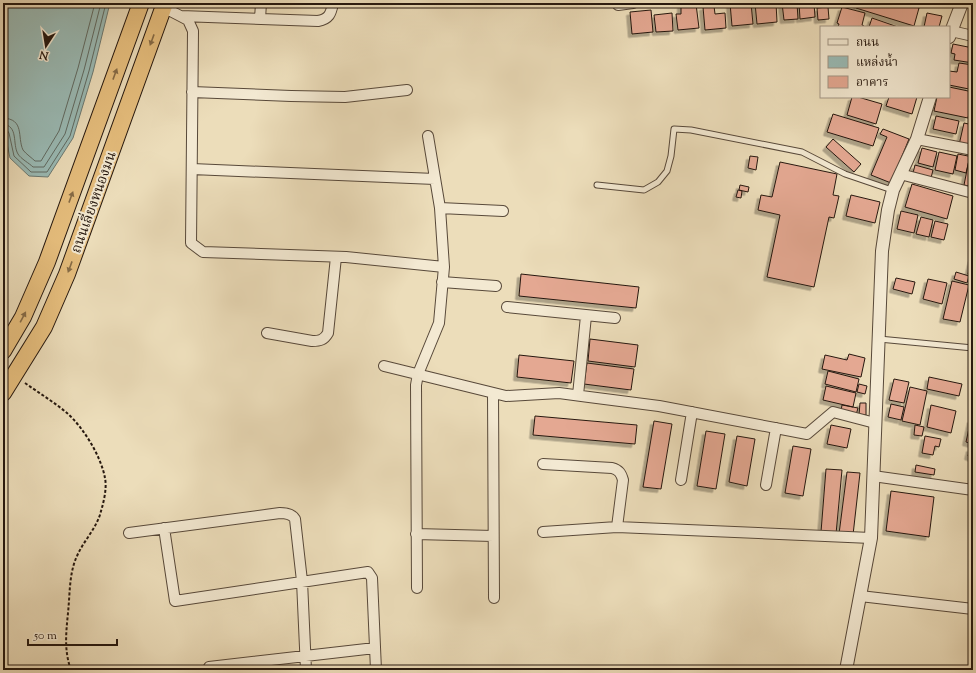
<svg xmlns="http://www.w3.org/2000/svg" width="976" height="673" font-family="'Sorts Mill Goudy','Noto Serif Thai',serif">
  <defs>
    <filter id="shadow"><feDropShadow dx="-3.5" dy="3.5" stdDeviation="0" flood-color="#0004"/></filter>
  </defs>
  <rect width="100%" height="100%" fill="#ecddba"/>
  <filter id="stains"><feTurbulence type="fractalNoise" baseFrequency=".005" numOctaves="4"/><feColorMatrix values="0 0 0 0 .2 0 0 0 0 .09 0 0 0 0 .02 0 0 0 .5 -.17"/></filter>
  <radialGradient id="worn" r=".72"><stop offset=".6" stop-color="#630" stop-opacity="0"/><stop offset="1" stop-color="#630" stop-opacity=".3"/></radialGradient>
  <path fill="#9abbb6" stroke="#6c7a73" d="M 3,3 L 110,3 L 93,72 L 73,138 L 48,177 L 29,176 L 10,158 L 3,124 Z"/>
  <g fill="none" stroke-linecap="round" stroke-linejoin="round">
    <path stroke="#606a62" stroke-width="1" d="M 3,118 C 25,119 17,137 23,150 C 26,154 32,158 35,161 L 41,161 L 59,131 L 78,68 L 95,3
      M 3,124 C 19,126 12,144 18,154 C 21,159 29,163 33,167 L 44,167 L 65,134 L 84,70 L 101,3
      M 3,130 L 7,130 L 9,133 L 14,156 L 31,172 L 47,172 L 70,136 L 89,71 L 106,3"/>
  </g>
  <path fill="#e4a892" stroke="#26180f" filter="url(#shadow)" d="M 730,3 L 751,3 L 753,24 L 732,26 Z
    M 755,3 L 776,3 L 777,22 L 757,24 Z
    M 782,3 L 797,3 L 798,19 L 784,20 Z
    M 799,3 L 814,3 L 815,17 L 800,19 Z
    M 858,3 L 913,3 L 912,6 L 919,8 L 914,26 L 856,8 Z
    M 696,4 L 699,28 L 678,30 L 676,14 L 681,14 L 681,5 Z
    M 714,6 L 715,14 L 725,13 L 726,28 L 705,30 L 703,7 Z
    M 828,7 L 829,19 L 818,20 L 817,8 Z
    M 842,7 L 865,13 L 862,25 L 864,26 L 863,27 L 838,27 L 839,24 L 837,23 Z
    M 651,10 L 653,32 L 632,34 L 630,12 Z
    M 672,13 L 673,31 L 656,32 L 654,15 Z
    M 927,13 L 942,16 L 939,27 L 924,27 Z
    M 872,18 L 898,27 L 869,27 Z
    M 953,44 L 973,48 L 973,63 L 954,60 L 955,54 L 951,53 Z
    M 959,63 L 973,65 L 969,89 L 949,85 L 949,71 L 957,72 Z
    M 949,87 L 973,92 L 968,118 L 934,111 L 937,97 L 949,97 Z
    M 852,97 L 858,97 L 882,104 L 876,124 L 847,115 Z
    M 889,97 L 917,97 L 912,114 L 886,106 Z
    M 833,114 L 879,128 L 873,146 L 827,132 Z
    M 936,116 L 959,121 L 956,134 L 933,129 Z
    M 964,123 L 973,125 L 973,148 L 959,145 Z
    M 883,129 L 909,139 L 891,183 L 871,175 L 887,137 L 880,134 Z
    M 833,139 L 861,164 L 854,172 L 826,147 Z
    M 922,148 L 937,152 L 933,167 L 918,163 Z
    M 939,152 L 957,156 L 953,174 L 935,170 Z
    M 958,154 L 973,157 L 973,161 L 969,160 L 966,173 L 955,170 Z
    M 750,156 L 758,157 L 756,170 L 748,168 Z
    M 969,160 L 973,161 L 973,187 L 964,185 Z
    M 780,162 L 837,174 L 833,195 L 839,196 L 834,218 L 829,217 L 814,287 L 767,277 L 780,215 L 758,210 L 761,195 L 772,197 Z
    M 915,165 L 933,170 L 931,178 L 913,173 Z
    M 912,184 L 953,196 L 947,219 L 905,207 Z
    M 740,185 L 749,187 L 748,192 L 739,190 Z
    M 738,190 L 742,191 L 741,198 L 736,197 Z
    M 851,195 L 880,202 L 875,223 L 846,216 Z
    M 901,211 L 918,215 L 914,233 L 897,229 Z
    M 921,217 L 933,220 L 929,237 L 916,234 Z
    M 935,221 L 948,224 L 944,240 L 931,237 Z
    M 972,258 L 973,258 L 973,276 L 968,274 Z
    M 956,272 L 969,276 L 967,283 L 954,279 Z
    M 521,274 L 639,287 L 636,308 L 519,296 Z
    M 896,278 L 915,282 L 912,294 L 893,289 Z
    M 928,279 L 947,283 L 942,304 L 923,299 Z
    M 952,281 L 969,285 L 960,322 L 943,319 Z
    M 590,339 L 638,345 L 635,367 L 588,361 Z
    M 849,354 L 865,358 L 861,377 L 822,369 L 825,355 L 847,360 Z
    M 519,355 L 574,361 L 571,383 L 517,377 Z
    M 587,363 L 634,369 L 631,390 L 584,384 Z
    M 828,371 L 859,379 L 856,392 L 825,384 Z
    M 929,377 L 962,384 L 959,396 L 927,389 Z
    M 894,379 L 909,382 L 904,403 L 889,400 Z
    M 859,384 L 867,386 L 865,394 L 857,392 Z
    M 826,386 L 856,393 L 853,407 L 823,400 Z
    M 910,387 L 927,391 L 920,425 L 902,421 Z
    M 860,403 L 866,403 L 866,415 L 859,415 Z
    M 891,404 L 904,407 L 901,420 L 888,417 Z
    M 842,405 L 858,408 L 856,415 L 841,411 Z
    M 931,405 L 956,411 L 951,433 L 927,427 Z
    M 535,416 L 637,425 L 635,444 L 533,435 Z
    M 971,419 L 973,420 L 973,444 L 966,442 Z
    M 654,421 L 672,424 L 661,489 L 643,487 Z
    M 831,425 L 851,429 L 847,448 L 827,444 Z
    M 915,425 L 924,427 L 922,436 L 914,435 Z
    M 706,431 L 725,434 L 716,489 L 697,486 Z
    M 737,436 L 755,439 L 747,486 L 729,482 Z
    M 925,436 L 941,439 L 939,447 L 935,446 L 933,455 L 922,453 Z
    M 793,446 L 811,449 L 803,496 L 785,493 Z
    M 970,448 L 973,449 L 973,458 L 968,456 Z
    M 916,465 L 935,469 L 934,475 L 915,472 Z
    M 826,469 L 842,470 L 836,534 L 821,532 Z
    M 847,472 L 860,473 L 853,535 L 839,534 Z
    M 891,491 L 934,497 L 929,537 L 886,531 Z"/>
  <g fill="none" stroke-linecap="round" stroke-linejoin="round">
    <g stroke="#58493a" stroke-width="7">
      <path id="service" d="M 597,185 L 644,190 L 658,182 L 667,171 L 671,156 L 674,129 L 691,130 L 802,152 L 845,174 L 892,190
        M 879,339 L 973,348"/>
    </g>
    <g stroke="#58493a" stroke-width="12">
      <path id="minor" d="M 618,3 L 618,5 L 633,3
        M 163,7 L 188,20 L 193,31 L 191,243 L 203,252 L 346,257 L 444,267
        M 181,16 L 318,21 C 329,19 331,14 333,3
        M 260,19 L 261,3
        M 951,31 L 973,36
        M 192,92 L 291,96 L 345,97 L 407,90
        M 917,139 L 973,150
        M 192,169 L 435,179
        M 900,174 L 973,193
        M 440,208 L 503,211
        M 442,282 L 496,286
        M 507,307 L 615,318
        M 267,333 L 312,341 C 320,341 324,340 328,333 L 336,257
        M 384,366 L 506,396 L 559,393 L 589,397 L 659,406 L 807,434 L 833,412 L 875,423
        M 493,393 L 494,598
        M 578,395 L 586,316
        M 543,464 L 612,468 C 619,470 621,473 623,480 L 617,527
        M 873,476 L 973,490
        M 681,480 L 692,412
        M 766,485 L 776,428
        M 164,528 L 175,601 L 368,572 L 372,578 L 376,670
        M 543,532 L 617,527 L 871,538
        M 129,533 L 280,513 C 287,513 292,514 295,519 L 302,581 L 306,670
        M 416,534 L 493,536
        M 417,588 L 416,385 L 418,374 L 439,323 L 444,267 L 440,208 L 428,136
        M 860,596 L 973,609
        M 209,667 L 375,648"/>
    </g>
    <g stroke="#58493a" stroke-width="14">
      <path id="tertiary" d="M 949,37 L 962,3
        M 846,670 L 871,538 L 882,251 L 888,210 L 893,190 L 917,139 L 930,97"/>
    </g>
    <g stroke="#26180f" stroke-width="18">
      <path id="trunk" d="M 3,351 L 23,317 L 47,262 L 141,3
        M 3,393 L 44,327 L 67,274 L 165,3"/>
    </g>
    <path stroke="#26180f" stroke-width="2" stroke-dasharray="3 2" stroke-linecap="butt" d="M 25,383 C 39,393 54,402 67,413 C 83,427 101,456 105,478 C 107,488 104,501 101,511 C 97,528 84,540 77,556 C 69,573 70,594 68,613 C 66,633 64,651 71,670"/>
    <use href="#service" stroke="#f3e9d2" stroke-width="5"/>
    <use href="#minor" stroke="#f3e9d2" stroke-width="10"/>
    <use href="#tertiary" stroke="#f3e9d2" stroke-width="12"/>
    <use href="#trunk" stroke="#e6be7d" stroke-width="16"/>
  </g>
  <defs><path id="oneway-solid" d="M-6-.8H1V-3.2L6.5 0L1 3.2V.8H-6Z"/></defs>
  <g fill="#866b46">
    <use href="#oneway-solid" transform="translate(152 40) rotate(110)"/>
    <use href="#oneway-solid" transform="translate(115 74) rotate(-70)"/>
    <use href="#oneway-solid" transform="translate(71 197) rotate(-70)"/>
    <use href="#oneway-solid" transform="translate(70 267) rotate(110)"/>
    <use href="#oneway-solid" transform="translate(23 317) rotate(-62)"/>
  </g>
  <g text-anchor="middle" stroke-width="4" stroke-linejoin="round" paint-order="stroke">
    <g font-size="14" fill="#26180f" stroke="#f3e9d2">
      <text transform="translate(93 202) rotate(-70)" y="5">ถนนเลี่ยงหนองมน</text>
    </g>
  </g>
  <rect width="976" height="673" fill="none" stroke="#ecddba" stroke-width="16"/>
  <rect x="4" y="4" width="968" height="665" fill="none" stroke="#26180f" stroke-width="2"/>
  <rect x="8" y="8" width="960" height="657" fill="none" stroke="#26180f"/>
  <rect x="820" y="26" width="130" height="72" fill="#f3e9d2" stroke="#a19584"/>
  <rect x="828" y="39" width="20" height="6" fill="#f3e9d2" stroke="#a19584"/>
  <text x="856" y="46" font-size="12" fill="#26180f">ถนน</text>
  <rect x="828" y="56" width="20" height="12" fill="#9abbb6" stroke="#a19584"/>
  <text x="856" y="66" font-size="12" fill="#26180f">แหล่งน้ำ</text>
  <rect x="828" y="76" width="20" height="12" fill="#e4a892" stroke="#a19584"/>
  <text x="856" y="86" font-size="12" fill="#26180f">อาคาร</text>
  <g transform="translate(46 46) rotate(192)" stroke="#f3e9d2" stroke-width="3" paint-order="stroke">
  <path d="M0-3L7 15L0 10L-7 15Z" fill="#26180f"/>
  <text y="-6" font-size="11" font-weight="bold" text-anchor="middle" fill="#26180f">N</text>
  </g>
  <path d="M28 639v6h89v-6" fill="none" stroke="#26180f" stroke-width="2"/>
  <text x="34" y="639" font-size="12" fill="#26180f" stroke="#f3e9d2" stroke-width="3" paint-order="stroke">50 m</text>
  <rect width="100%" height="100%" filter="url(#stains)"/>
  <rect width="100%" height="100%" fill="url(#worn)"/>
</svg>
